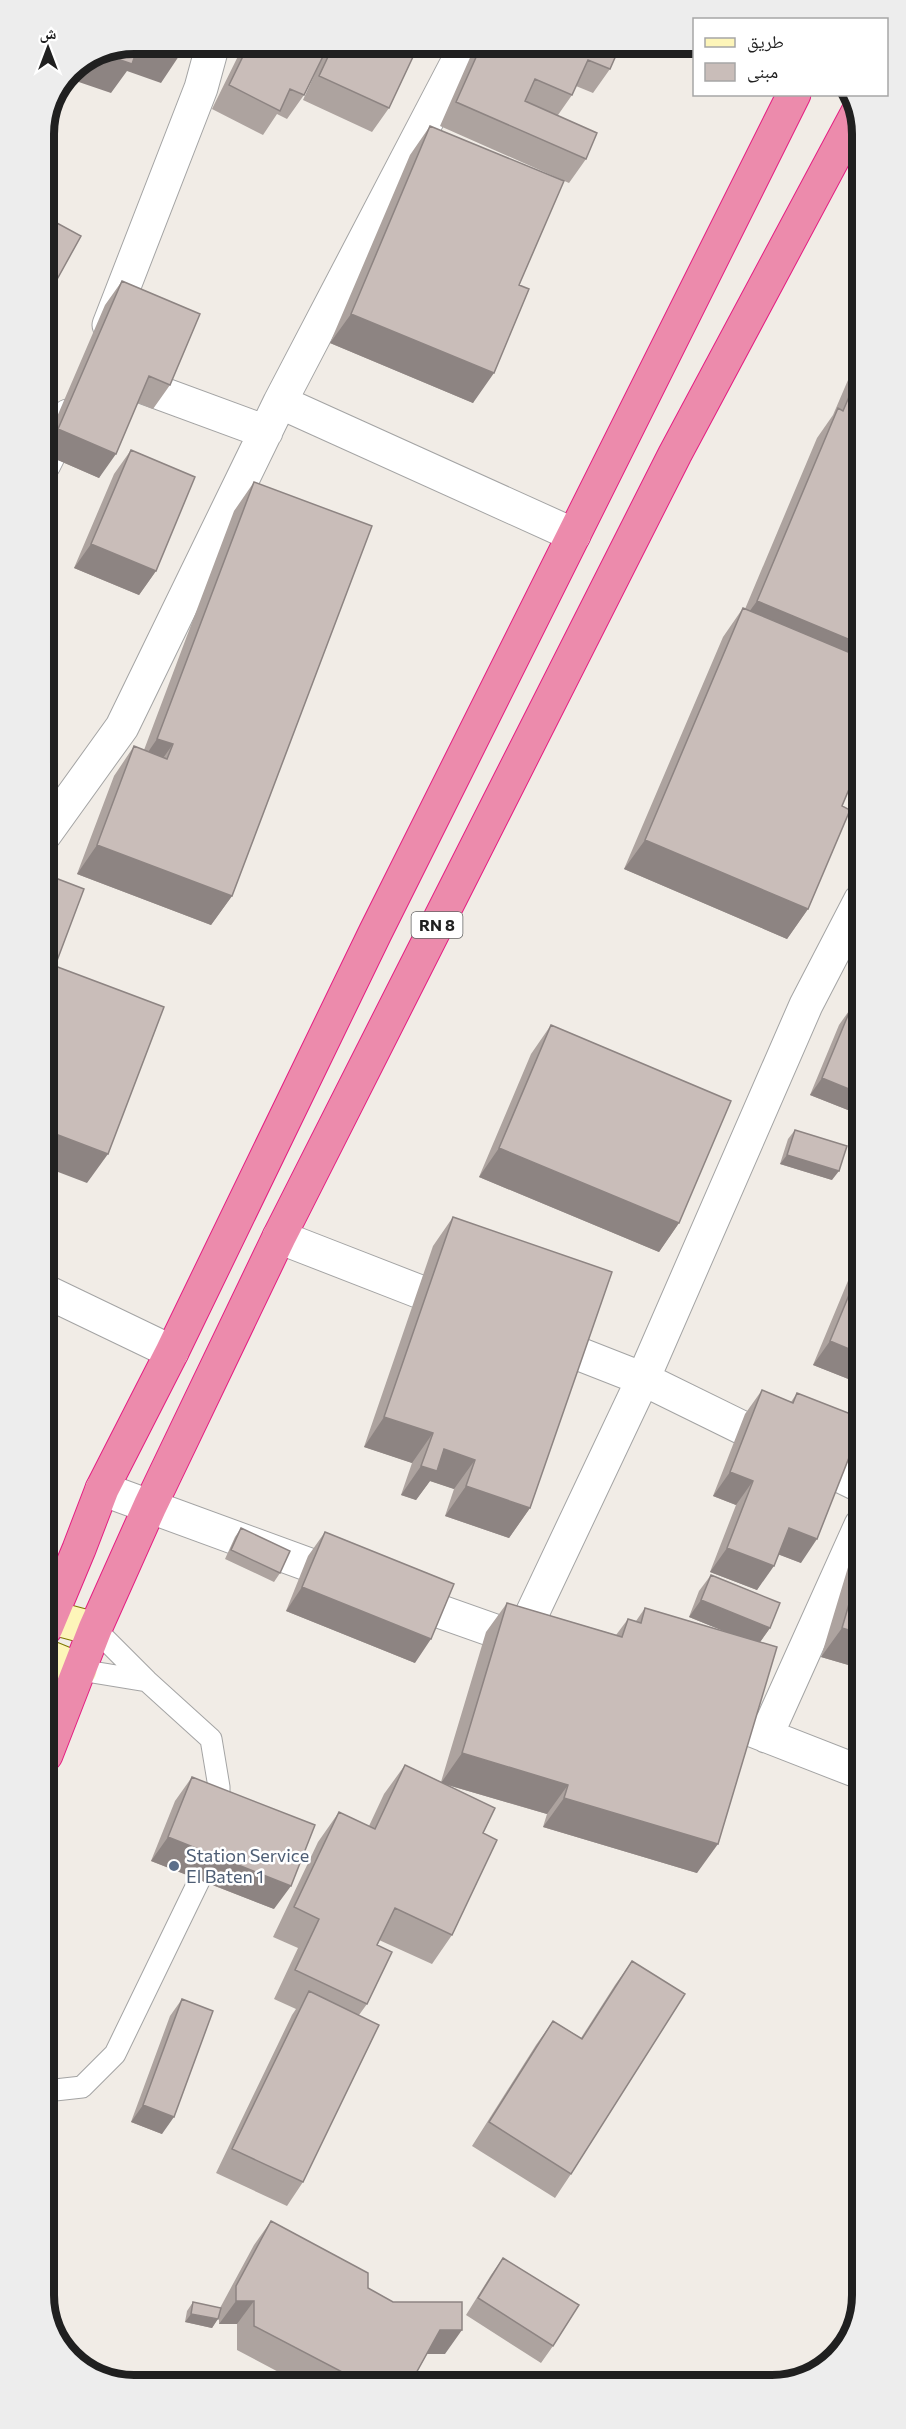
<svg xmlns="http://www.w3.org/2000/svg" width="906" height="2429" font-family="Commissioner,'Noto Naskh Arabic',sans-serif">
  <rect width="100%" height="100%" fill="#f1ece6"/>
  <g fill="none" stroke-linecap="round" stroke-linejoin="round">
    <g stroke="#a4a4a4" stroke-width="23">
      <path id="lane" d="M 95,1629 L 147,1681 L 211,1739 L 219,1787 L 219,1817
        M 80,1670 L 147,1681
        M 46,2091 L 82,2087 L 115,2054 L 211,1856"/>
    </g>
    <g stroke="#a4a4a4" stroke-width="35">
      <path id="street" d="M 109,325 L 201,88 L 213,44
        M 122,379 L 266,432
        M 280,402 L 574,535
        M 44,464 L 68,416
        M 45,834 L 122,727 L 280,402 L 467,44
        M 279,1237 L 459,1307
        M 45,1291 L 172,1352
        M 541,1339 L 643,1379 L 861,1486
        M 102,1489 L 348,1579
        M 399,1597 L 532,1644
        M 520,1639 L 643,1379 L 806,1005 L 860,901
        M 711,1714 L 862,1773
        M 766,1736 L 861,1525"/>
    </g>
    <g stroke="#7e7800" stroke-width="35">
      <path id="secondary" d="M 46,1616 L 95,1629
        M 46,1656 L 80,1670"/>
    </g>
    <g stroke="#e41e82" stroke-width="35">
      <path id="highway" d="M 46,1628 L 79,1549 L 102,1489 L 172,1352 L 375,933 L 794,94
        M 46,1755 L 95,1629 L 150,1506 L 279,1237 L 675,454 L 859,110"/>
    </g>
    <use href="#lane" stroke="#fff" stroke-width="21"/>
    <use href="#street" stroke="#fff" stroke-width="33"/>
    <use href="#secondary" stroke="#fdf5b9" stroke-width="33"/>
    <use href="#highway" stroke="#ec8bac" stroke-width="33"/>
  </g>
  <path fill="#ada39f" d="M 244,44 L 419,44 L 389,108 L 372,132 L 303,100 L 323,56 L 304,95 L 287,119 L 277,114 L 263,135 L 212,109 Z
    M 476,44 L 621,44 L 610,69 L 593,93 L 576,86 L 572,95 L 558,115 L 586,159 L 569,183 L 440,126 Z
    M 430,126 L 519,285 L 473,403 L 330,343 L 410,155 Z
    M 122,281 L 170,385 L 153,409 L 138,403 L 99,478 L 44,454 L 44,447 L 105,305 Z
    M 860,352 L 860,763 L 842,806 L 808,909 L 787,939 L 624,869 L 723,637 L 743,608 L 745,609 L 817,438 L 833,415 Z
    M 131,450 L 156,571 L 139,595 L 74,568 L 114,474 Z
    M 254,482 L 232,896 L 211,925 L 77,874 L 114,776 L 134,746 L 144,750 L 234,511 Z
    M 851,1008 L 858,1114 L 810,1095 L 839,1025 Z
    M 551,1025 L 679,1223 L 659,1252 L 479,1177 L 531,1054 Z
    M 795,1130 L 832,1180 L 780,1164 L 788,1139 Z
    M 861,1174 L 861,1207 L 848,1200 Z
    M 453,1217 L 530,1508 L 509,1538 L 445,1516 L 454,1489 L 430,1481 L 416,1500 L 401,1495 L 412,1463 L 364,1447 L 433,1246 Z
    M 861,1260 L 861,1384 L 813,1365 L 850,1276 Z
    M 762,1390 L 791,1402 L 797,1393 L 801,1563 L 778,1554 L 757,1590 L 710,1572 L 736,1505 L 713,1496 L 745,1414 Z
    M 241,1528 L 280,1573 L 274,1582 L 225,1559 L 235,1537 Z
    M 325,1532 L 415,1663 L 286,1611 L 308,1556 Z
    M 861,1547 L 862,1669 L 821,1657 L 849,1564 Z
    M 711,1575 L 770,1628 L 760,1642 L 697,1873 L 543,1827 L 547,1814 L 444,1784 L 483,1833 L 452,1935 L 432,1964 L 379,1940 L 377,1945 L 367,2004 L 359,2015 L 303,2182 L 287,2206 L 216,2173 L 292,2015 L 296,2009 L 274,1999 L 298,1948 L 273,1937 L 318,1842 L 339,1812 L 369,1826 L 384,1794 L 405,1765 L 441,1782 L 486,1632 L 507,1603 L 616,1635 L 628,1619 L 636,1621 L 645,1608 L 726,1632 L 689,1617 L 699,1591 Z
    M 192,1777 L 274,1909 L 151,1861 L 175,1801 Z
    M 632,1961 L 571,2174 L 555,2198 L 472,2146 L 536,2045 L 553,2021 L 581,2038 L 615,1985 Z
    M 182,1999 L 162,2134 L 131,2122 L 170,2016 Z
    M 271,2221 L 368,2288 L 445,2354 L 427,2354 L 410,2384 L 303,2385 L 237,2350 L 237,2324 L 219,2324 L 219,2316 L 212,2328 L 185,2322 L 187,2311 L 193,2302 L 220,2308 L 254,2245 Z
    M 503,2258 L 553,2346 L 541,2363 L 466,2315 L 491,2275 Z"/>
  <path fill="#8d8482" d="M 138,44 L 153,44 L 181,53 L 161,83 L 127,71 L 111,93 L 67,78 L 70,70 L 106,55 Z
    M 351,314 L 494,373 L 473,403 L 330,343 Z
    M 58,429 L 116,454 L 99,478 L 44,454 L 44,449 Z
    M 91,544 L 156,571 L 139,595 L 74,568 Z
    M 757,601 L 860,644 L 860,682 L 736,630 Z
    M 157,739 L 173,744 L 152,774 L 137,768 Z
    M 645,840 L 808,909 L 787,939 L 624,869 Z
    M 97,845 L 232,896 L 211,925 L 77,874 Z
    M 822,1078 L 861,1094 L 861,1111 L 858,1114 L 810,1095 Z
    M 45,1130 L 108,1154 L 87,1183 L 45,1167 Z
    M 499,1148 L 679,1223 L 659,1252 L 479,1177 Z
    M 787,1155 L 839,1171 L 832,1180 L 780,1164 Z
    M 830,1341 L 861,1354 L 861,1384 L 813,1365 Z
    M 384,1417 L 433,1433 L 412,1463 L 364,1447 Z
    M 444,1449 L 475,1460 L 454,1489 L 430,1481 L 416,1500 L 401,1495 L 421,1466 Z
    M 730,1472 L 753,1481 L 736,1505 L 713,1496 Z
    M 466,1486 L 530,1508 L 509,1538 L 445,1516 Z
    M 789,1528 L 817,1539 L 801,1563 L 772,1552 Z
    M 727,1548 L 774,1566 L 757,1590 L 710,1572 Z
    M 302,1587 L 431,1639 L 415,1663 L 286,1611 Z
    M 701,1600 L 770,1628 L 758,1645 L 689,1617 Z
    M 842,1628 L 862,1634 L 862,1669 L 821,1657 Z
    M 462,1753 L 568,1785 L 547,1814 L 441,1783 Z
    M 564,1798 L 718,1844 L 697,1873 L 543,1827 Z
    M 168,1837 L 291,1886 L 274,1909 L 151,1861 Z
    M 143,2105 L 174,2117 L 162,2134 L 131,2122 Z
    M 236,2301 L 254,2301 L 237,2324 L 219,2324 Z
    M 191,2314 L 218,2319 L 212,2328 L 185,2322 Z
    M 440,2330 L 462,2330 L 445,2354 L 423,2354 Z"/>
  <path fill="#c9bdb9" stroke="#8d8482" stroke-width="1.5" d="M 134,44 L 139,44 L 132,64 L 106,55 Z
    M 153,44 L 185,44 L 181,53 Z
    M 249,44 L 329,44 L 304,95 L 290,89 L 280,111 L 229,85 Z
    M 334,44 L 419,44 L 389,108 L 319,76 Z
    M 482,44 L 621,44 L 610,69 L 588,60 L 572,95 L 535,79 L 525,101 L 597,133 L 586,159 L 456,102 Z
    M 430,126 L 564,181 L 519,285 L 529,289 L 494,373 L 351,314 Z
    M 44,216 L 81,236 L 44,303 Z
    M 122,281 L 200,314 L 170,385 L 149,376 L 116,454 L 58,429 Z
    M 860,371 L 860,644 L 757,601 L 838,408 L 843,411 Z
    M 131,450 L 195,477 L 156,571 L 91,544 Z
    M 254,482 L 372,526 L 232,896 L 97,845 L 134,746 L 167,759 L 173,744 L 157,739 Z
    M 743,608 L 860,657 L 860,763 L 842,806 L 850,810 L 808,909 L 645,840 Z
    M 45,874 L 84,889 L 55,966 L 164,1007 L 108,1154 L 45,1130 Z
    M 851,1008 L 861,1012 L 861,1094 L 822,1078 Z
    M 551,1025 L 731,1101 L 679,1223 L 499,1148 Z
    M 795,1130 L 847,1146 L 839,1171 L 787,1155 Z
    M 453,1217 L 612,1272 L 530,1508 L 466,1486 L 475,1460 L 444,1449 L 437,1471 L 421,1466 L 433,1433 L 384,1417 Z
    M 861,1266 L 861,1354 L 830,1341 Z
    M 762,1390 L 793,1403 L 797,1393 L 861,1418 L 861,1427 L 817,1539 L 789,1528 L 774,1566 L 727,1548 L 753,1481 L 730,1472 Z
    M 241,1528 L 290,1551 L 280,1573 L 231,1550 Z
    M 325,1532 L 454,1584 L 431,1639 L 302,1587 Z
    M 861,1563 L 862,1634 L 842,1628 Z
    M 711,1575 L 780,1603 L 770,1628 L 701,1600 Z
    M 507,1603 L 622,1637 L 628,1619 L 641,1623 L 645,1608 L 777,1647 L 718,1844 L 564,1798 L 568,1785 L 462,1753 Z
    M 405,1765 L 495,1808 L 483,1833 L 497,1840 L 452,1935 L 395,1908 L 377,1945 L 392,1952 L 367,2004 L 295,1970 L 319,1919 L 294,1907 L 339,1812 L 375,1829 Z
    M 192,1777 L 315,1825 L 291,1886 L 168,1837 Z
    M 632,1961 L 685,1994 L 571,2174 L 489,2122 L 553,2021 L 582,2039 Z
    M 309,1991 L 379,2025 L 303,2182 L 232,2149 Z
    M 182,1999 L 213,2011 L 174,2117 L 143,2105 Z
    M 271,2221 L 368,2273 L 368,2288 L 393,2302 L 462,2302 L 462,2330 L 440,2330 L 410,2384 L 365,2384 L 254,2326 L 254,2301 L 236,2301 L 236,2286 Z
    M 503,2258 L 579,2305 L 553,2346 L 478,2298 Z
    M 193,2302 L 221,2308 L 218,2319 L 191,2314 Z"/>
  <circle fill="#5c6f8a" stroke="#fff" stroke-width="2" cx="174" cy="1866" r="6"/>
  <g text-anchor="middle" stroke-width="5" stroke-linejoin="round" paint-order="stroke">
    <rect fill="#fff" stroke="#636363" stroke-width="1.5" x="411.5" y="912" width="51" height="26" rx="4.5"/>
    <g font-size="16" font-weight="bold" fill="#202020">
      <text x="437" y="931">RN 8</text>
    </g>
    <g font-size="18" fill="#4e5e75" stroke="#fff" text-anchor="start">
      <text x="186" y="1862">Station Service<tspan x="186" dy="21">El Baten 1</tspan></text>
    </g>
  </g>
  <path d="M0 0H906V2429H0ZM134 54H772A80 80 0 0 1 852 134V2295A80 80 0 0 1 772 2375H134A80 80 0 0 1 54 2295V134A80 80 0 0 1 134 54Z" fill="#ededed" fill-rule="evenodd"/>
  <path fill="none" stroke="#202020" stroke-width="8" d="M134 54H772A80 80 0 0 1 852 134V2295A80 80 0 0 1 772 2375H134A80 80 0 0 1 54 2295V134A80 80 0 0 1 134 54Z"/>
  <rect x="693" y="18" width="195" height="78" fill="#ffffff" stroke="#a6a6a6" stroke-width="1.5"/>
  <rect x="705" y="38" width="30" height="9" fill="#fdf5b9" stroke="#a6a6a6" stroke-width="1.5"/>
  <text x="747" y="48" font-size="18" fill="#202020">طريق</text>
  <rect x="705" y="63" width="30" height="18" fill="#c9bdb9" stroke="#a6a6a6" stroke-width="1.5"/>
  <text x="747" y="78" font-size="18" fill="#202020">مبنى</text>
  <g transform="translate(48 48)" stroke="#ffffff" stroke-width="4.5" paint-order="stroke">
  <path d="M0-4.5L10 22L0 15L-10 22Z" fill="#202020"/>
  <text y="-9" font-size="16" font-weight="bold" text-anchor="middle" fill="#202020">ش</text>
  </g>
</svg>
